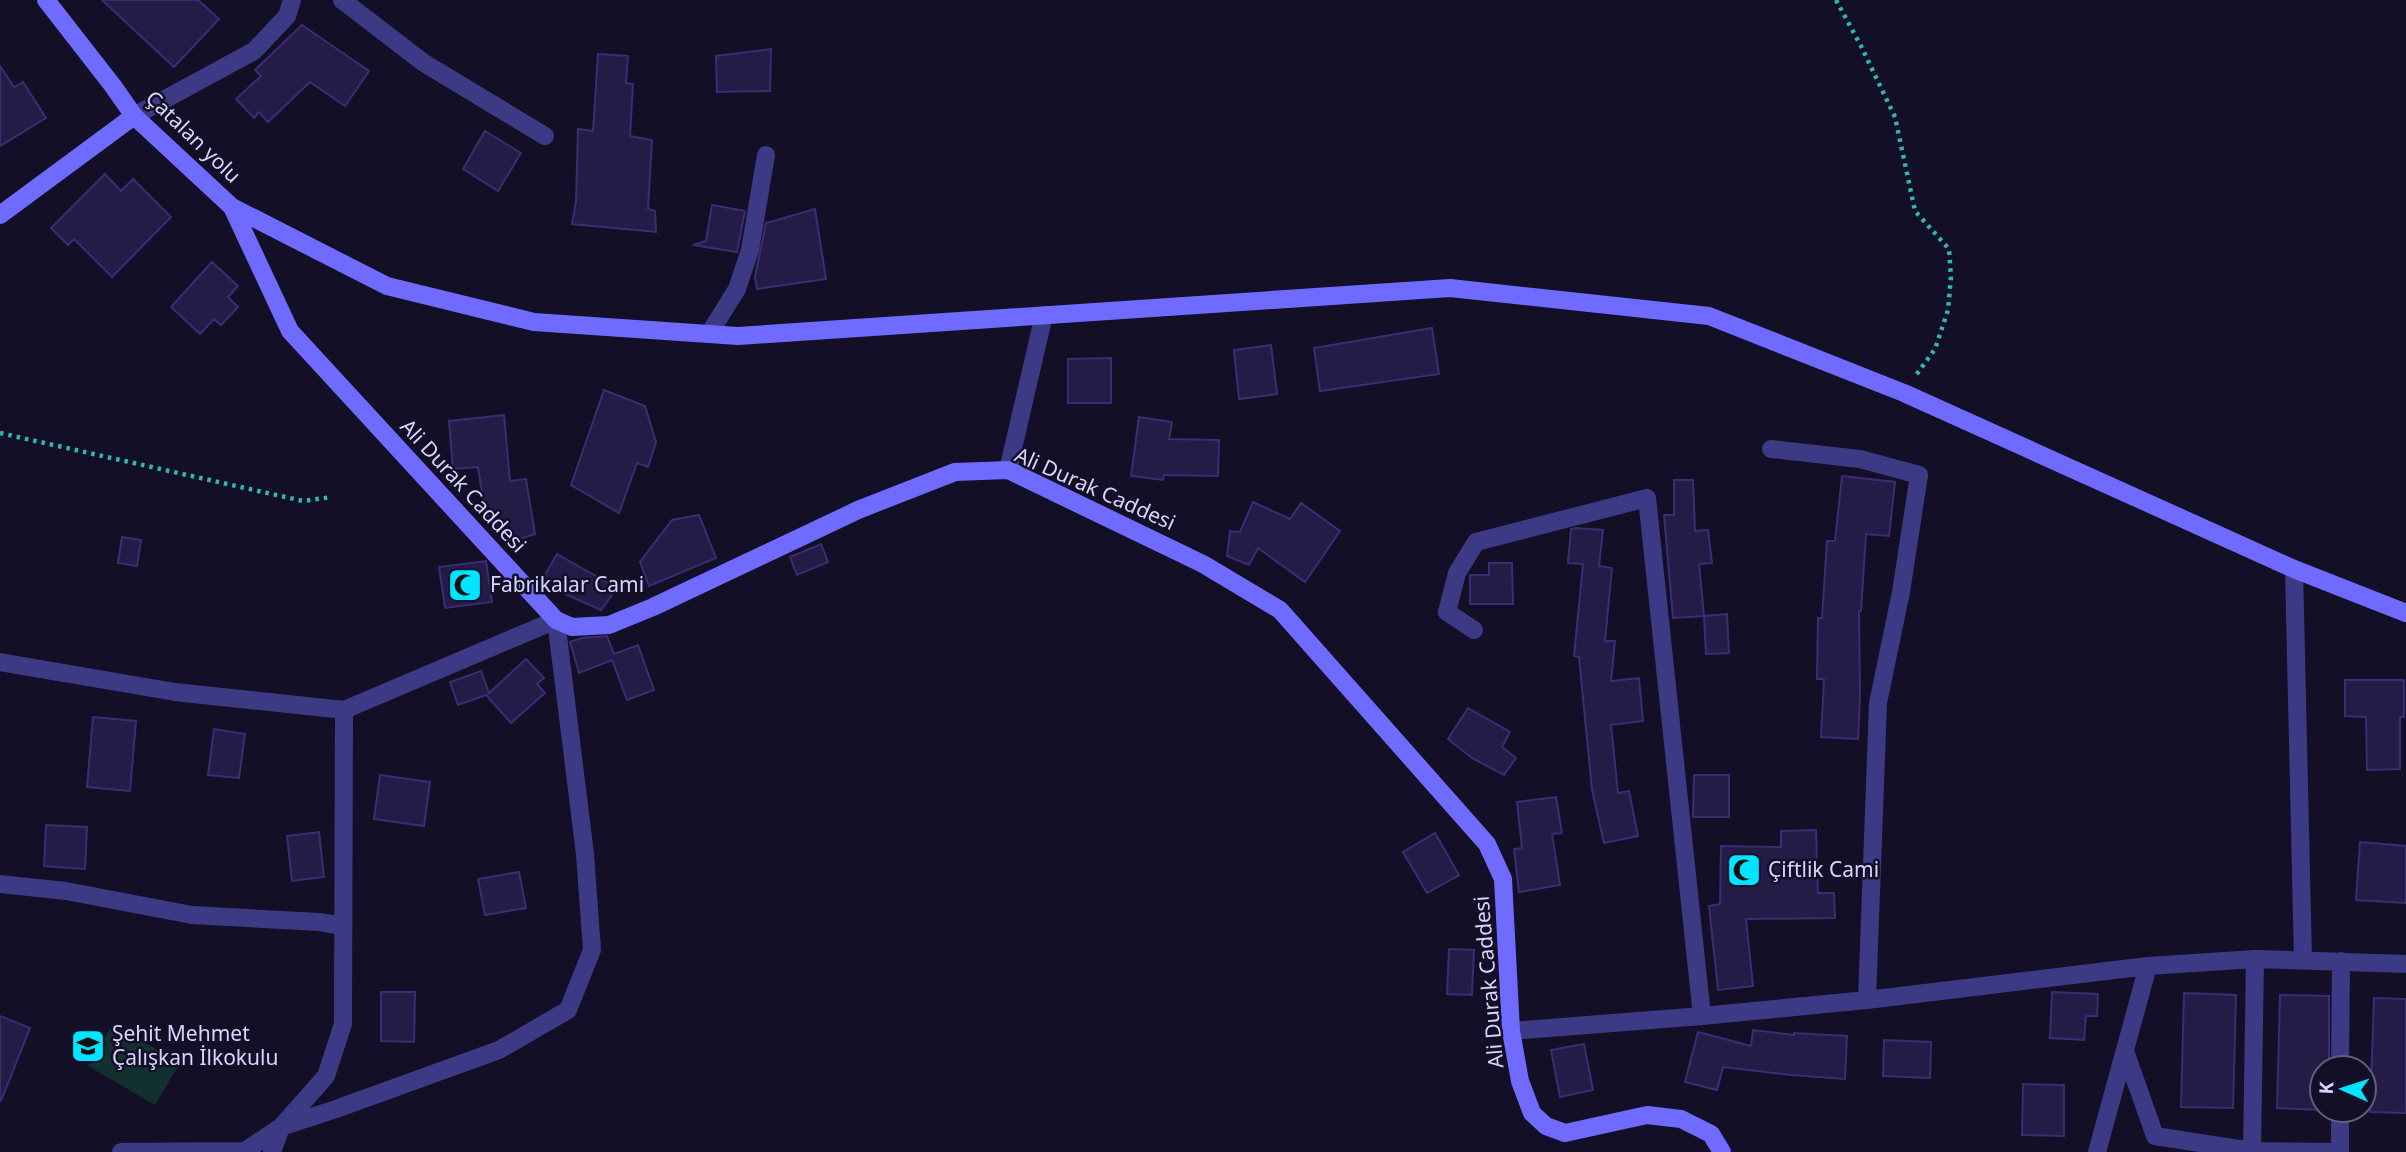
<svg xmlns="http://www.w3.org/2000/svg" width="2406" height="1152" font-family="'Noto Sans',sans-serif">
  <rect width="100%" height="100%" fill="#130f26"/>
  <path fill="#12302f" d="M 113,1024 L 180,1063 L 155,1105 L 88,1066 Z"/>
  <path fill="#241b47" stroke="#3b2d73" stroke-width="2" d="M 102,0 L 198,0 L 219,19 L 174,67 Z
    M 302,25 L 369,71 L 345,106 L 310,82 L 268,122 L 259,112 L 254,118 L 236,99 L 261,76 L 255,70 Z
    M 771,49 L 770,91 L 717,92 L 716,56 Z
    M 598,54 L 628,56 L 626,83 L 633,84 L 630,136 L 652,140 L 648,209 L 655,211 L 656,232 L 572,224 L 576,202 L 578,129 L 593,131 Z
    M 0,66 L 14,87 L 23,82 L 46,118 L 0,146 Z
    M 485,131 L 521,153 L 498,191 L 463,169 Z
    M 105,174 L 121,191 L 133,179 L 171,217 L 112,277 L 74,239 L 68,245 L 51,228 Z
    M 712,205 L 745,211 L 737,252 L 693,245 L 706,241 Z
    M 815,209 L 826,279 L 757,289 L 755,277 L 766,223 Z
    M 212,262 L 238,286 L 228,297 L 238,307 L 221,325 L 214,319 L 200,334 L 171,307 Z
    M 1432,328 L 1439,374 L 1320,391 L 1314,348 Z
    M 1271,345 L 1277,394 L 1239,399 L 1234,350 Z
    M 1111,358 L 1111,403 L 1068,403 L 1068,359 Z
    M 604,390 L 645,406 L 656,442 L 648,467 L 637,463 L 619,513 L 571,485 Z
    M 504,415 L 510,481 L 526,479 L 535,534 L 508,543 L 485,511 L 478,467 L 453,469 L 449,421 Z
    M 1139,417 L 1172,422 L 1169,439 L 1219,440 L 1218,476 L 1164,475 L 1163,480 L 1131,476 Z
    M 1842,476 L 1895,482 L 1889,536 L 1866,534 L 1861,611 L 1859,611 L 1860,695 L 1858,739 L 1821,737 L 1824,679 L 1817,679 L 1818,618 L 1822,618 L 1827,541 L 1835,541 Z
    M 1674,480 L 1693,480 L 1695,531 L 1708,530 L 1712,563 L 1699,564 L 1704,616 L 1673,618 L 1664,515 L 1674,515 Z
    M 1253,502 L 1290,519 L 1301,503 L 1340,531 L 1305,582 L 1258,548 L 1249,565 L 1227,556 L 1230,531 L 1240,532 Z
    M 699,515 L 716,558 L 649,586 L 640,562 L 672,520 Z
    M 1576,528 L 1603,530 L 1599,566 L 1612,568 L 1605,641 L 1615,641 L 1611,681 L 1639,678 L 1643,721 L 1611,725 L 1618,793 L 1629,791 L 1638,836 L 1604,843 L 1592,790 L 1579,657 L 1574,656 L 1583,564 L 1568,563 L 1571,529 Z
    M 122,537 L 141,540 L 137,566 L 118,563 Z
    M 821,544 L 828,562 L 797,575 L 790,557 Z
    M 557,554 L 617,588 L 601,610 L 540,583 Z
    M 486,561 L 492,602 L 445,608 L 439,567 Z
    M 1489,563 L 1512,563 L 1513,604 L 1470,604 L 1470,575 L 1489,575 Z
    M 1727,614 L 1729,653 L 1706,654 L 1704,616 Z
    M 607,636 L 614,654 L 638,645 L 654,690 L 627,700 L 612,660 L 579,673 L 570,642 L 582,638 Z
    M 526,659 L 544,678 L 537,684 L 545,693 L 511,723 L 486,695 L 458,705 L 450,682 L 481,671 L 489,693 Z
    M 2345,680 L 2404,680 L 2404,717 L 2400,717 L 2400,769 L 2367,770 L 2366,717 L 2345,716 Z
    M 1468,708 L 1510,732 L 1502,747 L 1516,758 L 1504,775 L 1472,758 L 1448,739 Z
    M 93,717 L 136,721 L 130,791 L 87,787 Z
    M 214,729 L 245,734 L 239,778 L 208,775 Z
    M 380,775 L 430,782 L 424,826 L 374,819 Z
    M 1694,775 L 1729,775 L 1729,817 L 1693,817 Z
    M 1556,797 L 1562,833 L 1552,834 L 1560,885 L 1519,892 L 1514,849 L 1522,848 L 1517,802 Z
    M 46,825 L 87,827 L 85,869 L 44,866 Z
    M 1816,830 L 1818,893 L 1834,893 L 1835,918 L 1746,919 L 1753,986 L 1718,990 L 1709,906 L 1720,904 L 1721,846 L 1781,847 L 1781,831 Z
    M 319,832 L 324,877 L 292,881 L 287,836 Z
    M 1435,833 L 1459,875 L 1427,893 L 1403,852 Z
    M 2360,842 L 2406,846 L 2406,903 L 2356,900 Z
    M 519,872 L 526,908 L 485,915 L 478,879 Z
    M 1449,949 L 1474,950 L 1472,995 L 1447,994 Z
    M 381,992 L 415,992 L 414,1042 L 381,1041 Z
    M 2052,992 L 2098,994 L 2097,1016 L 2086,1016 L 2084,1040 L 2050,1038 Z
    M 2184,993 L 2236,995 L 2233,1108 L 2181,1107 Z
    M 2280,995 L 2329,996 L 2329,1068 L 2322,1068 L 2322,1110 L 2277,1108 Z
    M 2374,998 L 2406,999 L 2406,1113 L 2370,1112 Z
    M 0,1016 L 30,1028 L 1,1101 L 0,1101 Z
    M 1753,1030 L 1794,1035 L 1794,1033 L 1847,1036 L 1845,1079 L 1791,1075 L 1723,1067 L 1717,1090 L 1685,1082 L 1698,1032 L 1751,1046 Z
    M 1884,1040 L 1931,1042 L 1930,1078 L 1883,1076 Z
    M 1584,1044 L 1593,1090 L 1560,1097 L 1551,1050 Z
    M 2023,1084 L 2064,1085 L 2064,1136 L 2022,1135 Z"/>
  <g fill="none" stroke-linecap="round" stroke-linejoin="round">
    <path stroke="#2fb8b0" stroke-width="4.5" stroke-dasharray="3.5 5" stroke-linecap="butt" d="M 1836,0 L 1861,46 L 1895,117 L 1915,211 L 1949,249 L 1951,277 L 1948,310 L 1935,349 L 1914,378
      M 0,433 L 303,501 L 332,497"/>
    <path stroke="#3d3a85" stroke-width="18" d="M 342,0 L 424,63 L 545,136
      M 134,116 L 254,51 L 287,16 L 292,0
      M 709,334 L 737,289 L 750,250 L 766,155
      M 1771,449 L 1860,459 L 1919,475 L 1901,592 L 1878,703 L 1867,1000
      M 1008,470 L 1044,315
      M 2294,569 L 2303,960
      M 1474,630 L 1447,612 L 1457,573 L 1476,542 L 1647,498 L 1702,1016
      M 0,662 L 175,692 L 344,710 L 556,620 L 585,854 L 592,950 L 568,1010 L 499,1050 L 336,1109 L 281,1127 L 245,1151 L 121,1152
      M 0,884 L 66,891 L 192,915 L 319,922 L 343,926
      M 1511,1031 L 1702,1016 L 1867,1000 L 2148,966 L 2255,959 L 2406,964
      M 2125,1051 L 2155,1136 L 2252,1151 L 2340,1152
      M 2340,1068 L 2341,961
      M 2252,1151 L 2255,959
      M 272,1152 L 281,1127 L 326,1076 L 343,1024 L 344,710
      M 2097,1152 L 2148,966
      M 2340,1152 L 2340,1110"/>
    <path stroke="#6f6bff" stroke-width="18" d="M 46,0 L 113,86 L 134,116 L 232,207 L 387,286 L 534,322 L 738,336 L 1450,288 L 1709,316 L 1904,393 L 2294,569 L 2406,613
      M 232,207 L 290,331 L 556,620 L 572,627 L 609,625 L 653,607 L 858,510 L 955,472 L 1008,470 L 1203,564 L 1280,610 L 1487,844 L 1503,879 L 1511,1031 L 1520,1081 L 1532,1113 L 1546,1126 L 1565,1133 L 1647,1115 L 1681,1119 L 1711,1134 L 1722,1152
      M 0,215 L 134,116"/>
  </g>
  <defs>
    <g id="mosque-square" transform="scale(1.75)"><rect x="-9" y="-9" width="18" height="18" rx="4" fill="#00e5ff" stroke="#130f26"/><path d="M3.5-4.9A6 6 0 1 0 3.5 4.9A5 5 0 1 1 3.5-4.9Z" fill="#111"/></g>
    <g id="school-square" transform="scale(1.75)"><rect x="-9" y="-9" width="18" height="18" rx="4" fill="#00e5ff" stroke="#130f26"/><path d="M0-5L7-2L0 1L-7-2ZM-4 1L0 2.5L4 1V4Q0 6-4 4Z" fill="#111"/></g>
  </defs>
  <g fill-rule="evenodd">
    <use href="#mosque-square" x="465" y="585"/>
    <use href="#mosque-square" x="1744" y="870"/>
    <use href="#school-square" x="88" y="1046"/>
  </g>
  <g text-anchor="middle" stroke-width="5" stroke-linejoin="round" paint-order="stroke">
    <g font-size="21" fill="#d9d4ff" stroke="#130f26">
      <text transform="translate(193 137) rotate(44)" y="7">Çatalan yolu</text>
      <text transform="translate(463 486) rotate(47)" y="7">Ali Durak Caddesi</text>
      <text transform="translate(1095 489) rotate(24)" y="7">Ali Durak Caddesi</text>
      <text transform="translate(1489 982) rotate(-95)" y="7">Ali Durak Caddesi</text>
    </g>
    <g font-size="21" fill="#d9d4ff" stroke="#130f26" text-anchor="start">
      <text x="490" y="592">Fabrikalar Cami</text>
      <text x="1768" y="877">Çiftlik Cami</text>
      <text x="112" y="1041">Şehit Mehmet<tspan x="112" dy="24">Çalışkan İlkokulu</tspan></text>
    </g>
  </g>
  <g transform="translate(2343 1089) rotate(273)"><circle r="33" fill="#130f26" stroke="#625e7d" stroke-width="2"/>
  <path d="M0-5L12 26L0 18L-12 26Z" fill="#00e5ff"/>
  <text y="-10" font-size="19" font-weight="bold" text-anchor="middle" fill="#d9d4ff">K</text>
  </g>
</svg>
